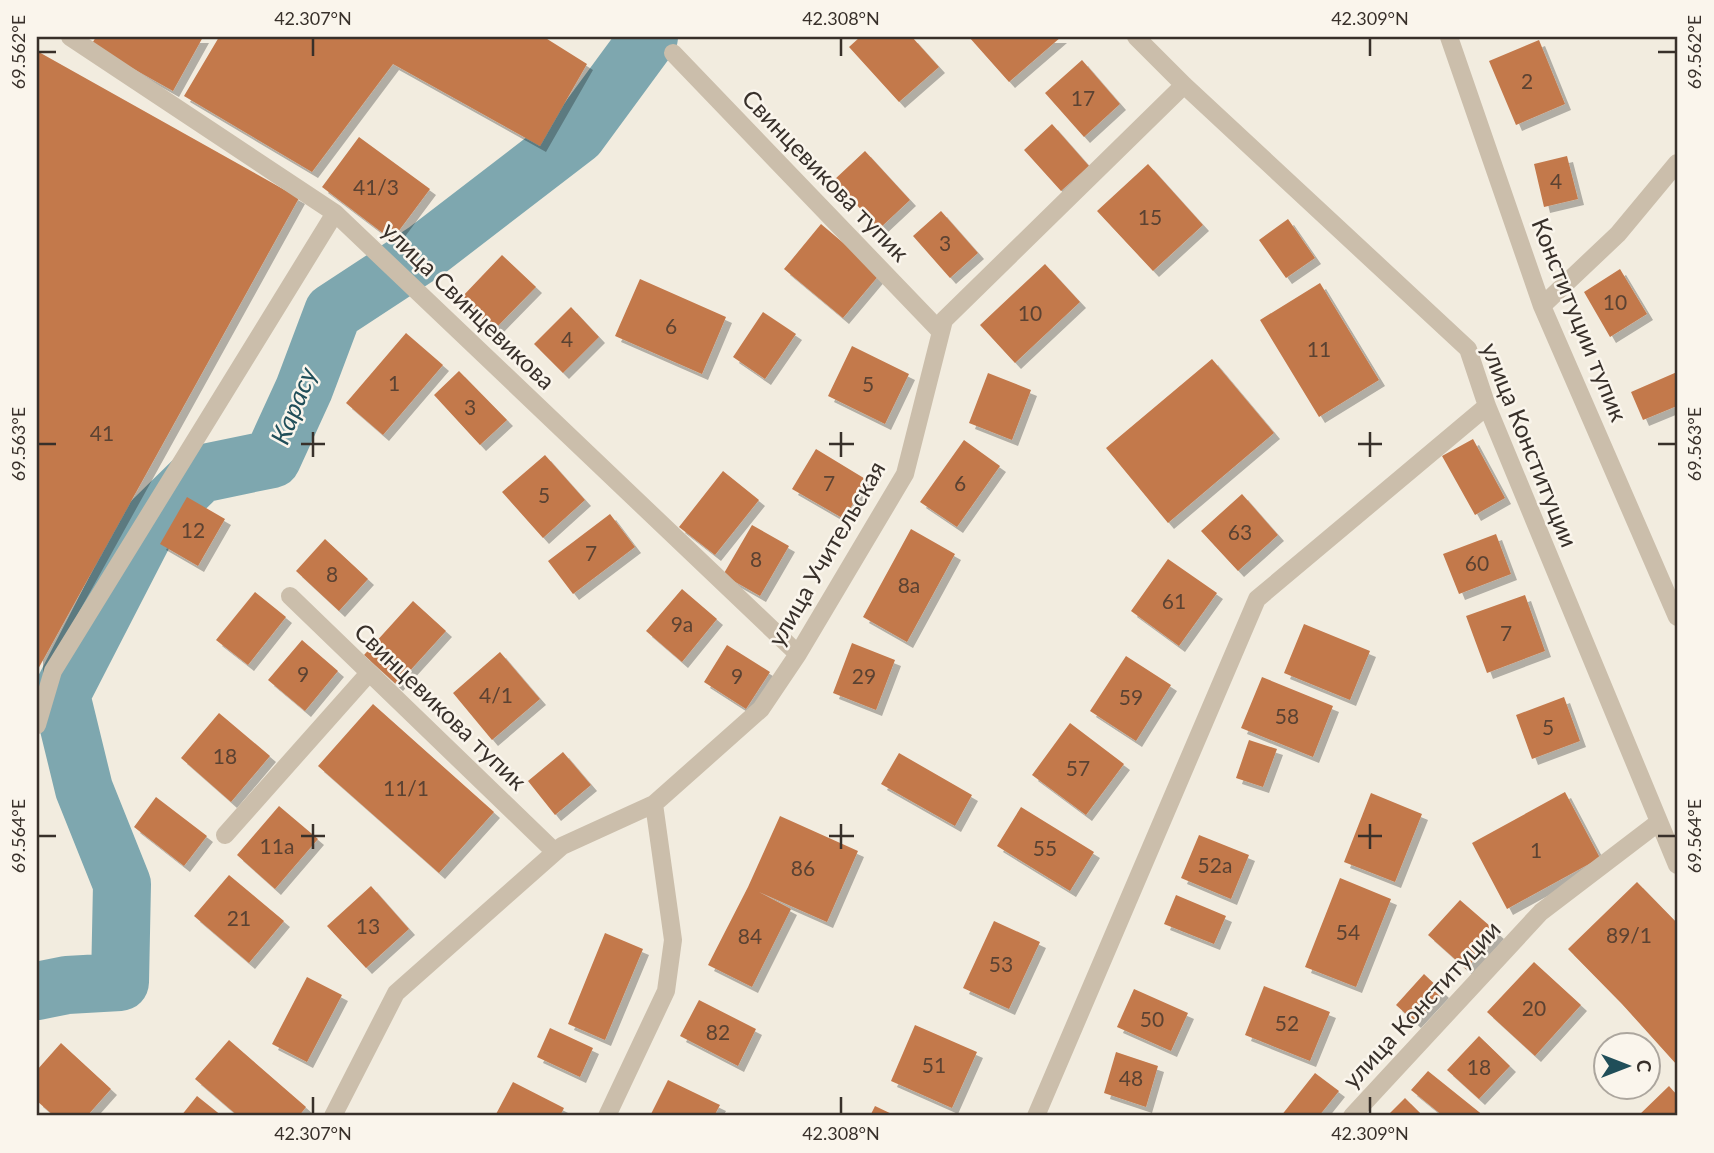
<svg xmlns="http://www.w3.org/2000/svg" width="1714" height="1153" font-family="Lato,sans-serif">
  <defs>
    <filter id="shadow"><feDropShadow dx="6" dy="6" stdDeviation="0" flood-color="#0004"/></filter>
  </defs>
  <rect width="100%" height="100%" fill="#f2ecdf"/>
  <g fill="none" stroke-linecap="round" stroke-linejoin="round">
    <path stroke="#7ea7af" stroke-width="58" d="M 37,991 L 67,985 L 120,982 L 122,884 L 84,789 L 61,695 L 149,524 L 200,474 L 272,459 L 304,389 L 333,312 L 426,251 L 577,135 L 649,37"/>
  </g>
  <path fill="#c3794c" filter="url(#shadow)" d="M 96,37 L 203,37 L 173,91 L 91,45 Z
    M 219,37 L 544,37 L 587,64 L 540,146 L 393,64 L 312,172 L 184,96 Z
    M 860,37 L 912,37 L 939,67 L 899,102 L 849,47 Z
    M 969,37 L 1061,37 L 1009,82 Z
    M 1539,40 L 1565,104 L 1516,125 L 1489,61 Z
    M 37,51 L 299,198 L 37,671 Z
    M 1082,60 L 1120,104 L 1084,137 L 1045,93 Z
    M 1052,124 L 1089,166 L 1061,191 L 1024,150 Z
    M 359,137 L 430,189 L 392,240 L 322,187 Z
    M 865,151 L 910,200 L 879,229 L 834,180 Z
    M 1567,156 L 1578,199 L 1544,207 L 1534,164 Z
    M 1148,164 L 1203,225 L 1153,271 L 1097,211 Z
    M 941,211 L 978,253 L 950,278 L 913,236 Z
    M 1288,219 L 1315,258 L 1286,278 L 1259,240 Z
    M 821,224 L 880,274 L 843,318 L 784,269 Z
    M 502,255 L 536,287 L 494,330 L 461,298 Z
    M 1045,264 L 1080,302 L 1015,363 L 980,325 Z
    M 1620,269 L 1647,314 L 1610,337 L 1584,292 Z
    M 640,279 L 726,317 L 702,374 L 615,336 Z
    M 1320,283 L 1379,380 L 1319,417 L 1260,320 Z
    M 571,307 L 599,337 L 563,373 L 534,344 Z
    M 763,312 L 796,334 L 765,379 L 733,357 Z
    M 406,333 L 443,365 L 383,435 L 346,403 Z
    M 852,346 L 909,374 L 885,424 L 828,396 Z
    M 1212,359 L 1274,433 L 1168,523 L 1106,448 Z
    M 459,371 L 507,420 L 480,445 L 434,395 Z
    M 1677,372 L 1677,406 L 1643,420 L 1631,392 Z
    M 988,373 L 1031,390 L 1012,440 L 969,423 Z
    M 1473,439 L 1505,498 L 1475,515 L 1442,456 Z
    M 964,440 L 1000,466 L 957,527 L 920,502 Z
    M 816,449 L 867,480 L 844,519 L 792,489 Z
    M 545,455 L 585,500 L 543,538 L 502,492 Z
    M 723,471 L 759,500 L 715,555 L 679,527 Z
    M 1242,494 L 1278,535 L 1238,571 L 1201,531 Z
    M 187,497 L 225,519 L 198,566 L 160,544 Z
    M 610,514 L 635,547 L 573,594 L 548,561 Z
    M 752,525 L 789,546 L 760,596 L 723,575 Z
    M 911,529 L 955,554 L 907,642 L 863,617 Z
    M 1496,534 L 1511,574 L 1459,594 L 1443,554 Z
    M 325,539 L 368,579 L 339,611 L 296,571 Z
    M 1168,559 L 1217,593 L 1179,646 L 1131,611 Z
    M 682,589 L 717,619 L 682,662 L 646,631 Z
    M 255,592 L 286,617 L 248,665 L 216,640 Z
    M 1525,595 L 1545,651 L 1487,673 L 1466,616 Z
    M 413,601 L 446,631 L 397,685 L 364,655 Z
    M 1304,624 L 1370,651 L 1350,700 L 1284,673 Z
    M 302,640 L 338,671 L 305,711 L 268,680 Z
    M 852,643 L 895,660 L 876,710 L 833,693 Z
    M 727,645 L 770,672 L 746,709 L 704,682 Z
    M 500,652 L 540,699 L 492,740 L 453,693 Z
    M 1126,656 L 1171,685 L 1136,741 L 1090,711 Z
    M 1262,677 L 1333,706 L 1313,757 L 1241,728 Z
    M 1564,697 L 1580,741 L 1532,759 L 1516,715 Z
    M 373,704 L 494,812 L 439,873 L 318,766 Z
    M 219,713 L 270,756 L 231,802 L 181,758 Z
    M 1070,723 L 1124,764 L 1086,815 L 1032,775 Z
    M 1249,740 L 1277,749 L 1263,787 L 1236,778 Z
    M 563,752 L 591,785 L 555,815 L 528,781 Z
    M 899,753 L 972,795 L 955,826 L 881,784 Z
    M 1565,792 L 1600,858 L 1507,909 L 1472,843 Z
    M 1371,793 L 1422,814 L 1395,882 L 1344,862 Z
    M 156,797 L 207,836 L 184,866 L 134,827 Z
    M 279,806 L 318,839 L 275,889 L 237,855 Z
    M 1021,807 L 1094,852 L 1070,891 L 997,846 Z
    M 780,816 L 858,851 L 827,922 L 759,892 L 791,909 L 752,987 L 708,965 L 748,887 Z
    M 1199,835 L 1249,855 L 1231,899 L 1181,878 Z
    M 229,875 L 284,921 L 249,963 L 194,916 Z
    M 1340,878 L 1391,899 L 1356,987 L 1305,967 Z
    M 1637,882 L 1677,923 L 1677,1065 L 1622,1004 L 1568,949 Z
    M 371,886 L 409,929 L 366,968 L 327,926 Z
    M 1176,895 L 1226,916 L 1214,944 L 1164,924 Z
    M 1460,900 L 1498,933 L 1466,969 L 1428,935 Z
    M 994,921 L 1040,942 L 1009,1009 L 963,988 Z
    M 605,933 L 643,949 L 605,1040 L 568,1024 Z
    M 1534,962 L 1581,1005 L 1535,1056 L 1487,1012 Z
    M 1424,974 L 1443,992 L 1415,1022 L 1396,1005 Z
    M 307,977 L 342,995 L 307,1062 L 272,1044 Z
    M 1264,986 L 1330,1012 L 1310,1061 L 1245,1035 Z
    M 1134,989 L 1188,1013 L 1171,1051 L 1117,1027 Z
    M 699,1000 L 756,1029 L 738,1066 L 680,1036 Z
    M 915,1025 L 977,1052 L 952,1108 L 891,1081 Z
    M 550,1028 L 593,1048 L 580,1077 L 537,1057 Z
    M 1479,1036 L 1510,1066 L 1479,1099 L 1447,1070 Z
    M 229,1040 L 306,1107 L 299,1116 L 238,1116 L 195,1079 Z
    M 61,1043 L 111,1089 L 87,1116 L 54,1116 L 37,1101 L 37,1070 Z
    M 1116,1052 L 1158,1066 L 1146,1107 L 1104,1093 Z
    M 1428,1071 L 1484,1116 L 1443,1116 L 1411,1090 Z
    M 1315,1073 L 1339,1091 L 1319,1116 L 1281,1116 Z
    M 668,1080 L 720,1105 L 714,1116 L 650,1116 Z
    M 513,1082 L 564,1108 L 560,1116 L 495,1116 Z
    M 1669,1086 L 1677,1095 L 1677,1116 L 1638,1116 Z
    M 197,1096 L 222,1116 L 181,1116 Z
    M 1405,1098 L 1423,1116 L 1387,1116 Z
    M 875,1106 L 896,1116 L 870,1116 Z"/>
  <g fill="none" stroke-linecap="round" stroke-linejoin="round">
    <path stroke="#cbbeab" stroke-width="18" d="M 70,37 L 335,213 L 798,654
      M 1136,37 L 1184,85 L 1468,349 L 1487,406 L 1677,865
      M 1449,37 L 1542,306 L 1677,617
      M 673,53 L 941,332
      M 1542,306 L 1618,234 L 1677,163
      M 290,596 L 555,852
      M 37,725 L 53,671 L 335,213
      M 225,835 L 369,673
      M 333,1116 L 396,993 L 562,846 L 654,804 L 761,709 L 798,654 L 905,474 L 944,320 L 1184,85
      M 607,1116 L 666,991 L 673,940 L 654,804
      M 1036,1116 L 1257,599 L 1487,406
      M 1352,1116 L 1541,912 L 1659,822"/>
  </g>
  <path fill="none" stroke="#38302a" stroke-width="2.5" d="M 313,38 L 313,56M 841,38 L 841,56M 1370,38 L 1370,56M 38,52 L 56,52M 1658,52 L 1676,52M 313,432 L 313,457M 841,432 L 841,457M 1370,432 L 1370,457M 38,444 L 56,444M 301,444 L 325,444M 829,444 L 854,444M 1358,444 L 1382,444M 1658,444 L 1676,444M 313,824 L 313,849M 841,824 L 841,849M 1370,824 L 1370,849M 38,836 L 56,836M 301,836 L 325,836M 829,836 L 854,836M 1358,836 L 1382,836M 1658,836 L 1676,836M 313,1097 L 313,1114M 841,1097 L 841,1114M 1370,1097 L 1370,1114"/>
  <g text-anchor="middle" stroke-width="5" stroke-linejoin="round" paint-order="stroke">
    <g font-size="21" fill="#5b4232">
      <text x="1527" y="89">2</text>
      <text x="1083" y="106">17</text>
      <text x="1556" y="189">4</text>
      <text x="376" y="195">41/3</text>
      <text x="1150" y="225">15</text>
      <text x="945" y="251">3</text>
      <text x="1615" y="310">10</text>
      <text x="1030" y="321">10</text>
      <text x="671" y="334">6</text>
      <text x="567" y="347">4</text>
      <text x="1319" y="357">11</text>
      <text x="394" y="391">1</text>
      <text x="868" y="392">5</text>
      <text x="470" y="415">3</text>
      <text x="102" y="441">41</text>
      <text x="829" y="491">7</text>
      <text x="960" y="491">6</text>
      <text x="544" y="503">5</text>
      <text x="193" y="538">12</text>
      <text x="1240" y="540">63</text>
      <text x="591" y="561">7</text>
      <text x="756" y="567">8</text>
      <text x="1477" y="571">60</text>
      <text x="332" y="582">8</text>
      <text x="909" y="593">8а</text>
      <text x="1174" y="609">61</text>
      <text x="682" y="632">9а</text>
      <text x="1506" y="641">7</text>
      <text x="303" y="682">9</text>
      <text x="737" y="684">9</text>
      <text x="864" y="684">29</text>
      <text x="496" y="703">4/1</text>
      <text x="1131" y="705">59</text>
      <text x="1287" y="724">58</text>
      <text x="1548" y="735">5</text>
      <text x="225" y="764">18</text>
      <text x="1078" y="776">57</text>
      <text x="406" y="796">11/1</text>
      <text x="277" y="854">11а</text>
      <text x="1045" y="856">55</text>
      <text x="1536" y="858">1</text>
      <text x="1215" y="873">52а</text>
      <text x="803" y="876">86</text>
      <text x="239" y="926">21</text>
      <text x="368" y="934">13</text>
      <text x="1348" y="940">54</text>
      <text x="1629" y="943">89/1</text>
      <text x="750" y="944">84</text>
      <text x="1001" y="972">53</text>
      <text x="1534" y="1016">20</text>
      <text x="1152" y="1027">50</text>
      <text x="1287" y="1031">52</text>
      <text x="718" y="1040">82</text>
      <text x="934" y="1073">51</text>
      <text x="1479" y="1075">18</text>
      <text x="1131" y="1086">48</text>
    </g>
    <g font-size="24" fill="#38302a" stroke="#faf5ec">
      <text transform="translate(825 176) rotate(46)" y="8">Свинцевикова тупик</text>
      <text transform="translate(468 306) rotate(44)" y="8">улица Свинцевикова</text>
      <text transform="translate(1579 320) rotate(68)" y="8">Конституции тупик</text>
      <text transform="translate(1529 445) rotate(68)" y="8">улица Конституции</text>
      <text transform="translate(827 554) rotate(-60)" y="8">улица Учительская</text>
      <text transform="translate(440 707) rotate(44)" y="8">Свинцевикова тупик</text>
      <text transform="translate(1422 1005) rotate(-47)" y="8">улица Конституции</text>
    </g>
    <g font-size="26" font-style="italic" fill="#204e59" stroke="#faf5ec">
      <text transform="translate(294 406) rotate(-68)" y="9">Карасу</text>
    </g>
  </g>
  <rect width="1714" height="1153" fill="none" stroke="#faf5ec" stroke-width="77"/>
  <g transform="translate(1627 1066) rotate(90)"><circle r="33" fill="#faf5ec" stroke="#aca69e" stroke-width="2"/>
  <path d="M0-5L12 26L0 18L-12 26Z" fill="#204e59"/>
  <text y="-10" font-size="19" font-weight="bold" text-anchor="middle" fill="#38302a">С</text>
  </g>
  <rect x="38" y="38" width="1638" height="1076" fill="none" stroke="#38302a" stroke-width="2.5"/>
  <g font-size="18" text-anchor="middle" fill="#38302a">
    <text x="313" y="25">42.307°N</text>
    <text x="841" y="25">42.308°N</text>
    <text x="1370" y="25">42.309°N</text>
    <text transform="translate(1695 52) rotate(-90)" y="6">69.562°E</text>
    <text transform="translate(19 52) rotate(-90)" y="6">69.562°E</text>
    <text transform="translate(1695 444) rotate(-90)" y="6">69.563°E</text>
    <text transform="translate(19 444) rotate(-90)" y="6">69.563°E</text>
    <text transform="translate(1695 836) rotate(-90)" y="6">69.564°E</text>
    <text transform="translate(19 836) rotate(-90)" y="6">69.564°E</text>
    <text x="313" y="1140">42.307°N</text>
    <text x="841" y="1140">42.308°N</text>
    <text x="1370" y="1140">42.309°N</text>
  </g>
</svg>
